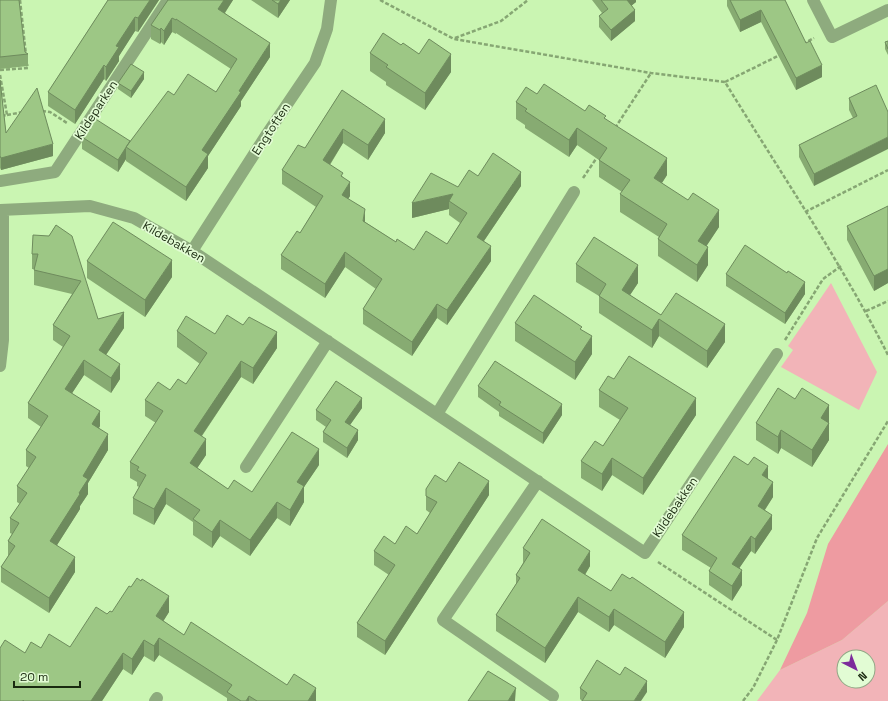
<svg xmlns="http://www.w3.org/2000/svg" width="888" height="701" font-family="'Space Grotesk',sans-serif">
  <rect width="100%" height="100%" fill="#caf5b2"/>
  <path fill="#f2b4b8" fill-rule="evenodd" d="M 831,283 L 877,372 L 859,410 L 781,367 L 793,350 L 788,346 Z
    M 888,601 L 888,701 L 757,701 L 780,670 L 842,640 ZM 844,657 L 868,657 L 868,681 L 844,681 Z"/>
  <path fill="#ee9ba1" d="M 888,444 L 888,601 L 842,640 L 780,670 L 807,613 L 828,544 Z"/>
  <g fill="none" stroke-linecap="round" stroke-linejoin="round">
    <path stroke="#86a673" stroke-width="2.5" stroke-dasharray="4 2" stroke-linecap="butt" d="M 20,0 L 26,55
      M 380,0 L 454,39 L 651,73 L 725,82 C 780,172 840,260 888,355
      M 455,38 L 501,21 L 528,0
      M 803,44 L 814,38
      M 0,70 L 28,68 L 27,64
      M 0,75 L 7,115 L 0,116
      M 725,82 L 780,55
      M 42,111 L 50,112 L 67,123
      M 7,115 L 23,112
      M 615,128 L 651,73
      M 583,178 L 598,156
      M 805,212 L 888,170
      M 866,311 L 888,301
      M 785,340 L 823,279 L 841,266
      M 658,562 L 777,640
      M 743,701 L 753,688 L 777,640 L 817,538 L 888,421"/>
    <path stroke="#8eab7e" stroke-width="12" d="M 813,0 L 832,37 L 888,10
      M 0,181 L 55,172 L 168,0
      M 0,210 L 90,206 L 134,218 L 192,251 L 645,553 L 777,354
      M 192,251 L 267,134 L 315,63 L 327,29 L 331,0
      M 0,366 L 3,340 L 3,210
      M 437,414 L 574,192
      M 246,467 L 328,341
      M 538,481 L 443,620 L 553,696
      M 155,701 L 157,698"/>
  </g>
  <path fill="#87ab72" d="M 0,0 L 25,52 L 28,54 L 28,66 L 0,69 Z
    M 108,0 L 159,0 L 138,32 L 135,31 L 119,56 L 119,61 L 106,81 L 104,79 L 75,124 L 48,106 L 48,92 Z
    M 168,0 L 233,0 L 225,13 L 270,57 L 241,101 L 241,106 L 208,156 L 208,168 L 186,201 L 126,161 L 126,159 L 118,172 L 82,149 L 82,137 L 130,141 L 174,95 L 216,92 L 231,69 L 176,33 L 176,34 L 172,32 L 164,45 L 161,42 L 160,44 L 151,39 L 151,25 Z
    M 251,0 L 290,0 L 278,18 Z
    M 592,0 L 636,0 L 636,2 L 632,5 L 635,21 L 611,41 L 599,27 L 599,16 L 602,13 Z
    M 727,0 L 785,0 L 822,77 L 796,90 L 761,22 L 740,32 L 727,6 Z
    M 888,41 L 888,55 L 885,49 L 885,42 Z
    M 401,45 L 419,54 L 451,72 L 425,110 L 386,85 L 386,82 L 370,71 L 370,53 Z
    M 144,79 L 131,98 L 118,89 L 118,83 Z
    M 0,80 L 6,133 L 53,156 L 1,170 L 0,168 Z
    M 342,90 L 385,133 L 368,160 L 343,143 L 330,165 L 343,177 L 350,196 L 348,199 L 365,222 L 396,242 L 414,250 L 447,244 L 460,223 L 449,215 L 449,209 L 412,218 L 458,187 L 478,176 L 521,186 L 484,241 L 491,261 L 447,325 L 437,318 L 412,356 L 363,324 L 363,309 L 376,289 L 345,267 L 325,298 L 281,269 L 281,255 L 300,233 L 316,207 L 282,184 L 282,170 L 305,148 Z
    M 537,94 L 606,119 L 667,175 L 662,183 L 719,227 L 706,246 L 708,265 L 697,282 L 658,256 L 658,239 L 659,237 L 620,212 L 620,194 L 622,192 L 599,177 L 599,160 L 577,145 L 569,157 L 525,128 L 525,125 L 516,119 L 516,102 Z
    M 849,98 L 888,112 L 814,186 L 799,157 L 799,145 L 853,118 L 849,110 Z
    M 888,206 L 888,283 L 874,291 L 847,240 L 847,226 Z
    M 56,225 L 98,319 L 124,328 L 106,355 L 120,379 L 111,393 L 84,375 L 72,393 L 100,426 L 99,428 L 108,450 L 88,483 L 88,494 L 80,506 L 80,509 L 57,545 L 75,572 L 49,613 L 1,582 L 1,567 L 8,556 L 8,541 L 12,534 L 10,533 L 10,518 L 20,504 L 17,502 L 17,486 L 29,468 L 26,466 L 26,450 L 41,427 L 28,418 L 28,403 L 63,347 L 53,340 L 53,325 L 72,294 L 34,285 L 34,269 L 32,269 L 32,254 L 49,236 Z
    M 87,261 L 172,277 L 145,317 L 87,278 Z
    M 576,264 L 638,283 L 630,295 L 661,315 L 725,342 L 707,368 L 659,336 L 652,348 L 599,313 L 599,296 L 576,282 Z
    M 726,274 L 805,294 L 785,324 L 726,286 Z
    M 515,323 L 582,330 L 592,354 L 575,380 L 515,341 Z
    M 177,331 L 215,334 L 277,348 L 253,384 L 241,377 L 202,436 L 206,455 L 197,468 L 228,489 L 252,492 L 319,465 L 304,487 L 304,502 L 290,526 L 277,518 L 250,556 L 220,536 L 212,548 L 193,535 L 193,522 L 166,504 L 154,525 L 133,514 L 133,498 L 139,487 L 137,486 L 137,482 L 130,478 L 130,462 L 156,423 L 145,416 L 145,400 L 186,384 L 200,364 L 177,347 Z
    M 614,379 L 696,415 L 643,495 L 612,475 L 602,491 L 581,478 L 581,461 L 603,446 L 620,420 L 599,407 L 599,390 Z
    M 478,386 L 562,415 L 543,444 L 499,416 L 499,412 L 478,397 Z
    M 795,399 L 829,405 L 829,440 L 812,467 L 781,448 L 778,454 L 756,440 L 756,423 Z
    M 362,408 L 350,425 L 358,440 L 347,458 L 323,442 L 323,432 L 326,427 L 316,420 L 316,410 Z
    M 768,479 L 773,497 L 765,510 L 772,529 L 755,554 L 751,551 L 739,568 L 742,585 L 732,601 L 709,585 L 709,571 L 711,568 L 682,550 L 682,535 Z
    M 446,482 L 489,495 L 385,655 L 357,637 L 357,623 L 389,575 L 374,565 L 374,551 L 395,544 L 417,534 L 430,513 L 426,510 L 426,489 Z
    M 523,548 L 590,566 L 585,575 L 611,591 L 684,627 L 665,658 L 614,625 L 609,632 L 578,612 L 545,663 L 496,631 L 496,615 L 516,584 L 516,575 L 523,563 Z
    M 112,612 L 169,612 L 163,621 L 184,635 L 287,685 L 316,701 L 227,701 L 227,698 L 159,655 L 154,662 L 144,656 L 132,675 L 123,669 L 102,701 L 0,701 L 25,653 L 41,648 L 70,647 L 107,614 Z
    M 580,688 L 647,692 L 582,701 L 580,699 Z"/>
  <path fill="#6e8b5d" d="M 150,0 L 159,0 L 138,32 L 138,18 Z
    M 224,0 L 233,0 L 218,23 L 218,9 Z
    M 281,0 L 290,0 L 278,18 L 278,4 Z
    M 626,0 L 636,0 L 636,2 L 626,10 Z
    M 635,10 L 635,21 L 611,41 L 611,30 Z
    M 761,10 L 761,22 L 740,32 L 740,20 Z
    M 135,17 L 135,31 L 119,56 L 119,61 L 106,81 L 106,67 L 116,46 Z
    M 172,18 L 172,32 L 164,45 L 164,31 Z
    M 161,28 L 161,42 L 160,44 L 160,30 Z
    M 270,43 L 270,57 L 241,101 L 241,106 L 208,156 L 208,168 L 186,201 L 186,187 L 202,150 L 239,91 Z
    M 451,54 L 451,72 L 425,110 L 425,93 Z
    M 104,65 L 104,79 L 75,124 L 75,110 Z
    M 822,65 L 822,77 L 796,90 L 796,78 Z
    M 144,72 L 144,79 L 131,98 L 131,91 Z
    M 385,119 L 385,133 L 368,160 L 368,145 Z
    M 577,128 L 577,145 L 569,157 L 569,140 Z
    M 343,129 L 343,143 L 323,175 L 323,160 Z
    M 888,137 L 888,149 L 814,186 L 814,174 Z
    M 53,144 L 53,156 L 1,170 L 1,158 Z
    M 126,147 L 126,159 L 118,172 L 118,160 Z
    M 667,158 L 667,175 L 654,195 L 654,178 Z
    M 521,172 L 521,186 L 477,251 L 477,237 Z
    M 350,182 L 350,196 L 342,209 L 342,195 Z
    M 453,194 L 449,201 L 449,209 L 412,218 L 412,203 Z
    M 365,209 L 365,224 L 363,221 Z
    M 719,210 L 719,227 L 698,259 L 698,241 Z
    M 491,246 L 491,261 L 447,325 L 447,310 Z
    M 708,247 L 708,265 L 697,282 L 697,265 Z
    M 345,252 L 345,267 L 325,298 L 325,284 Z
    M 172,260 L 172,277 L 145,317 L 145,300 Z
    M 638,265 L 638,283 L 622,307 L 622,290 Z
    M 888,269 L 888,283 L 874,291 L 874,276 Z
    M 805,282 L 805,294 L 785,324 L 785,313 Z
    M 437,304 L 437,318 L 412,356 L 412,342 Z
    M 124,312 L 124,328 L 99,365 L 99,350 Z
    M 659,319 L 659,336 L 652,348 L 652,330 Z
    M 725,324 L 725,342 L 707,368 L 707,351 Z
    M 277,332 L 277,348 L 253,384 L 253,368 Z
    M 592,336 L 592,354 L 575,380 L 575,362 Z
    M 84,360 L 84,375 L 65,404 L 65,389 Z
    M 241,361 L 241,377 L 194,447 L 194,431 Z
    M 120,364 L 120,379 L 111,393 L 111,378 Z
    M 362,398 L 362,408 L 345,432 L 345,422 Z
    M 696,398 L 696,415 L 643,495 L 643,478 Z
    M 562,404 L 562,415 L 543,444 L 543,433 Z
    M 829,405 L 829,440 L 812,467 L 812,450 L 821,418 Z
    M 100,411 L 100,426 L 92,439 L 92,424 Z
    M 358,430 L 358,440 L 347,458 L 347,448 Z
    M 781,430 L 781,448 L 778,454 L 778,437 Z
    M 108,434 L 108,450 L 88,483 L 88,494 L 80,506 L 80,509 L 50,556 L 50,541 L 79,493 L 83,476 Z
    M 206,439 L 206,455 L 190,479 L 190,463 Z
    M 319,449 L 319,465 L 304,487 L 304,502 L 290,526 L 290,510 L 297,482 Z
    M 612,458 L 612,475 L 602,491 L 602,474 Z
    M 768,466 L 768,481 L 762,475 Z
    M 489,481 L 489,495 L 385,655 L 385,641 Z
    M 773,482 L 773,497 L 758,520 L 758,506 Z
    M 166,488 L 166,504 L 154,525 L 154,509 Z
    M 277,502 L 277,518 L 250,556 L 250,540 Z
    M 772,515 L 772,529 L 755,554 L 755,539 Z
    M 220,520 L 220,536 L 212,548 L 212,532 Z
    M 751,536 L 751,551 L 732,579 L 732,564 Z
    M 590,551 L 590,566 L 578,586 L 578,570 Z
    M 75,557 L 75,572 L 49,613 L 49,598 Z
    M 742,570 L 742,585 L 732,601 L 732,586 Z
    M 169,596 L 169,612 L 156,633 L 156,616 Z
    M 578,597 L 578,612 L 545,663 L 545,648 Z
    M 614,609 L 614,625 L 609,632 L 609,617 Z
    M 684,612 L 684,627 L 665,658 L 665,642 Z
    M 159,638 L 159,655 L 154,662 L 154,646 Z
    M 144,640 L 144,656 L 132,675 L 132,659 Z
    M 123,653 L 123,669 L 102,701 L 91,701 Z
    M 647,681 L 647,692 L 641,701 L 634,701 Z
    M 316,688 L 316,701 L 308,701 Z
    M 516,688 L 515,701 L 508,701 Z
    M 249,696 L 249,701 L 246,701 Z"/>
  <path fill="#9dc785" stroke="#6e8b5d" d="M 0,0 L 19,0 L 25,52 L 28,54 L 0,57 Z
    M 108,0 L 150,0 L 138,18 L 135,17 L 116,46 L 119,47 L 106,67 L 104,65 L 75,110 L 48,92 Z
    M 168,0 L 224,0 L 218,9 L 270,43 L 239,91 L 241,92 L 202,150 L 208,154 L 186,187 L 126,147 L 168,91 L 174,95 L 188,74 L 216,92 L 237,59 L 176,19 L 176,20 L 172,18 L 164,31 L 161,28 L 160,30 L 151,25 Z
    M 272,0 L 281,0 L 278,4 Z
    M 601,0 L 627,0 L 635,10 L 611,30 L 599,16 L 608,9 Z
    M 730,0 L 785,0 L 806,43 L 810,41 L 822,65 L 796,78 L 761,10 L 740,20 Z
    M 383,33 L 401,45 L 403,43 L 419,54 L 429,39 L 451,54 L 425,93 L 386,67 L 388,65 L 370,53 Z
    M 888,41 L 888,49 L 885,42 Z
    M 131,64 L 144,72 L 131,91 L 118,83 Z
    M 0,80 L 6,133 L 37,88 L 53,144 L 1,158 L 0,156 Z
    M 544,84 L 585,111 L 589,105 L 606,116 L 604,118 L 667,158 L 654,178 L 688,200 L 693,193 L 719,210 L 698,241 L 708,247 L 697,265 L 658,239 L 667,224 L 620,194 L 630,180 L 599,160 L 607,148 L 577,128 L 569,140 L 525,111 L 527,109 L 516,102 L 526,87 L 537,94 Z
    M 876,85 L 888,112 L 888,137 L 814,174 L 799,145 L 857,116 L 849,98 Z
    M 342,90 L 385,119 L 368,145 L 343,129 L 323,160 L 343,173 L 341,176 L 350,182 L 342,195 L 365,209 L 363,221 L 396,242 L 397,239 L 414,250 L 426,231 L 447,244 L 467,213 L 449,201 L 453,194 L 412,203 L 431,173 L 458,187 L 469,170 L 478,176 L 493,153 L 521,172 L 477,237 L 491,246 L 447,310 L 437,304 L 412,342 L 363,309 L 382,279 L 345,252 L 325,284 L 281,255 L 297,231 L 300,233 L 323,196 L 282,170 L 298,145 L 305,148 Z
    M 94,118 L 130,141 L 118,160 L 82,137 Z
    M 888,206 L 888,269 L 874,276 L 847,226 Z
    M 113,222 L 172,260 L 145,300 L 87,261 Z
    M 56,225 L 72,236 L 98,319 L 124,312 L 99,350 L 120,364 L 111,378 L 84,360 L 65,389 L 100,411 L 92,424 L 108,434 L 83,476 L 88,479 L 79,493 L 80,494 L 50,541 L 75,557 L 49,598 L 1,567 L 15,546 L 8,541 L 19,523 L 10,518 L 27,493 L 17,486 L 36,457 L 26,450 L 48,416 L 28,403 L 70,336 L 53,325 L 81,281 L 34,270 L 38,254 L 32,254 L 33,235 L 49,236 Z
    M 594,237 L 638,265 L 622,290 L 661,315 L 676,293 L 725,324 L 707,351 L 659,319 L 652,330 L 599,296 L 606,284 L 576,264 Z
    M 745,245 L 787,273 L 788,271 L 805,282 L 785,313 L 726,274 Z
    M 534,295 L 582,327 L 580,329 L 592,336 L 575,362 L 515,323 Z
    M 227,315 L 243,325 L 249,317 L 277,332 L 253,368 L 241,361 L 194,431 L 206,439 L 190,463 L 228,489 L 234,480 L 252,492 L 292,432 L 319,449 L 297,482 L 304,486 L 290,510 L 277,502 L 250,540 L 220,520 L 212,532 L 193,519 L 200,510 L 166,488 L 154,509 L 133,498 L 146,475 L 137,470 L 139,467 L 130,462 L 163,411 L 145,400 L 158,382 L 170,390 L 178,379 L 186,384 L 207,353 L 177,331 L 186,316 L 215,334 Z
    M 629,356 L 696,398 L 643,478 L 612,458 L 602,474 L 581,461 L 595,441 L 603,446 L 628,408 L 599,390 L 608,376 L 614,379 Z
    M 495,361 L 562,404 L 543,433 L 499,405 L 501,402 L 478,386 Z
    M 336,381 L 362,398 L 345,422 L 358,430 L 347,448 L 323,432 L 331,420 L 316,410 Z
    M 778,388 L 795,399 L 802,388 L 829,405 L 821,418 L 829,423 L 812,450 L 781,430 L 778,437 L 756,423 Z
    M 734,456 L 748,465 L 754,457 L 768,466 L 762,475 L 773,482 L 758,506 L 772,515 L 755,539 L 751,536 L 732,564 L 742,570 L 732,586 L 709,571 L 717,558 L 682,535 Z
    M 459,462 L 489,481 L 385,641 L 357,623 L 395,565 L 374,551 L 384,536 L 395,544 L 406,526 L 417,534 L 437,502 L 426,496 L 426,489 L 435,475 L 446,482 Z
    M 542,519 L 590,551 L 578,570 L 611,591 L 622,574 L 630,579 L 632,577 L 684,612 L 665,642 L 614,609 L 609,617 L 578,597 L 545,648 L 496,615 L 520,578 L 516,575 L 530,553 L 523,548 Z
    M 137,578 L 141,581 L 142,579 L 169,596 L 156,616 L 184,635 L 191,622 L 287,685 L 294,674 L 316,688 L 308,701 L 257,701 L 249,696 L 246,701 L 241,701 L 227,692 L 232,685 L 159,638 L 154,646 L 144,640 L 132,659 L 123,653 L 91,701 L 24,701 L 23,700 L 23,701 L 0,701 L 0,648 L 5,640 L 25,653 L 31,642 L 41,648 L 49,634 L 70,647 L 96,607 L 107,614 L 110,611 L 112,612 L 129,586 L 131,587 Z
    M 597,660 L 620,675 L 625,667 L 647,681 L 634,701 L 582,701 L 587,693 L 580,688 Z
    M 488,671 L 516,688 L 508,701 L 468,701 Z"/>
  <g text-anchor="middle" stroke-width="3.5" stroke-linejoin="round" paint-order="stroke">
    <g font-size="12" fill="#1a2a10" stroke="#e2fcd4">
      <text transform="translate(96 110) rotate(-57)" y="4">Kildeparken</text>
      <text transform="translate(271 129) rotate(-57)" y="4">Engtoften</text>
      <text transform="translate(174 242) rotate(30)" y="4">Kildebakken</text>
      <text transform="translate(675 507) rotate(-56)" y="4">Kildebakken</text>
    </g>
  </g>
  <g transform="translate(856 669) rotate(138)"><circle r="19" fill="#e2fcd4" stroke="#92a886"/>
  <path d="M0-3L7 15L0 10L-7 15Z" fill="#7c2b9b"/>
  <text y="-6" font-size="11" font-weight="bold" text-anchor="middle" fill="#1a2a10">N</text>
  </g>
  <path d="M14 681v6h66v-6" fill="none" stroke="#1a2a10" stroke-width="2"/>
  <text x="20" y="681" font-size="12" fill="#1a2a10" stroke="#e2fcd4" stroke-width="3" paint-order="stroke">20 m</text>
</svg>
